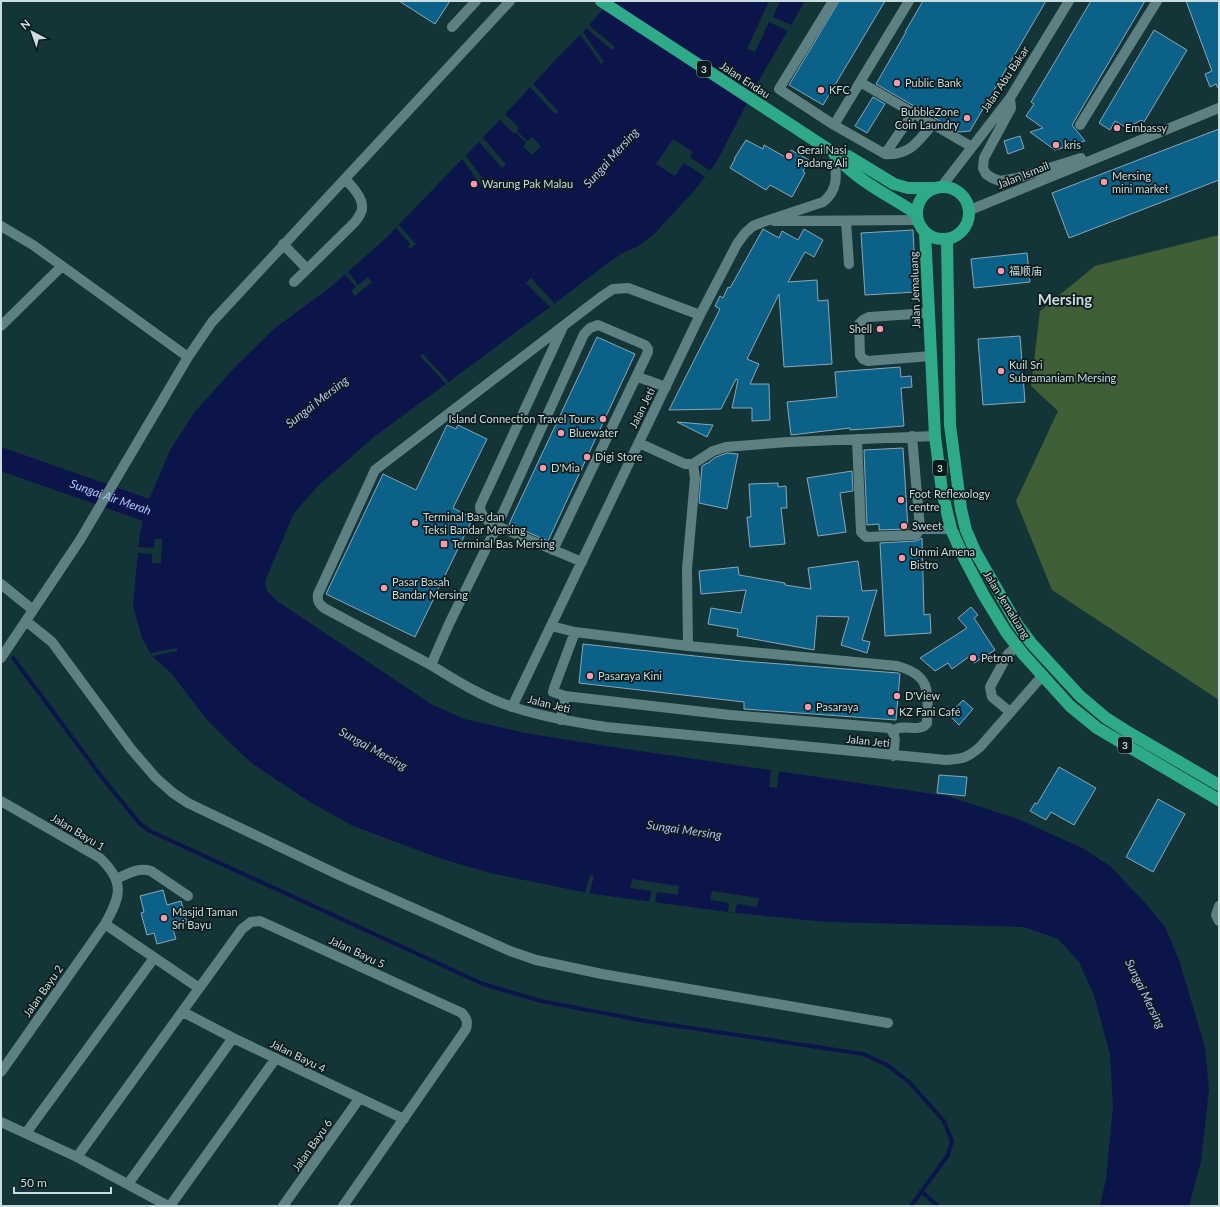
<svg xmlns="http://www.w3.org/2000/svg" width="1220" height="1207" font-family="Lato,'Noto Sans SC',sans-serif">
  <rect width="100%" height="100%" fill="#133538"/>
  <path fill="#415f36" d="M 1219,235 L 1219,700 L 1052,590 L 1016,501 L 1058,411 L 1031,386 L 1040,311 L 1095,266 Z"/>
  <path fill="#0b1549" d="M 610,1 L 805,1 L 758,82 L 716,163 L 694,191 L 653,235 L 637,247 L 624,252 L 608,263 L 550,307 L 374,437 L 319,485 L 294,513 L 265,581 L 267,591 L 277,601 L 431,704 L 464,719 L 525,733 L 613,747 L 947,796 L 1018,819 L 1084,849 L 1110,866 L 1147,905 L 1165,927 L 1179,960 L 1205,1047 L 1209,1089 L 1201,1161 L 1189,1206 L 1100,1206 L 1106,1179 L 1113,1107 L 1110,1054 L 1094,995 L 1079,962 L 1058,939 L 1024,927 L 827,922 L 735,913 L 593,894 L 490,873 L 436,857 L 353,826 L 310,802 L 250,762 L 208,721 L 171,673 L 152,656 L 142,638 L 133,605 L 139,540 L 145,509 L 170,450 L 194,413 L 234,368 L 275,328 L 332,286 L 386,238 L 495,125 L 561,54 L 583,32 Z"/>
  <path fill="#133538" d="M 769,1 L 780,1 L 773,17 L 791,25 L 788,31 L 769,22 L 755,52 L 747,49 Z
    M 589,25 L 615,47 L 612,50 L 586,28 Z
    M 583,32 L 604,62 L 601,64 L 580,34 Z
    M 533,84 L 558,111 L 555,114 L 530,87 Z
    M 505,114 L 519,128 L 517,131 L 527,141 L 532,137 L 541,146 L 532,155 L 523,146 L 526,143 L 515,132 L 514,134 L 500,120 Z
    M 483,138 L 506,164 L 502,168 L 479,142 Z
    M 673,139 L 693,152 L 690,157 L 712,172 L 707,178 L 684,163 L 675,176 L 656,164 Z
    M 466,156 L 487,184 L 483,188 L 462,159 Z
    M 399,225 L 416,244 L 410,249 L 408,246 L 410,244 L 396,228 Z
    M 348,272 L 358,285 L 368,277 L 372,282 L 355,296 L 351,291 L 356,287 L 345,274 Z
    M 531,278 L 554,303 L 550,307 L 526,283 Z
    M 423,354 L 448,381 L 446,384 L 420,356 Z
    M 155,539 L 162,539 L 161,563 L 152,563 L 152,554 L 138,553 L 138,547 L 154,548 Z
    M 177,648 L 177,651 L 152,656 L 151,653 Z
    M 771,770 L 779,771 L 777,788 L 769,787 Z
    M 590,875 L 594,876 L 589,895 L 585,894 Z
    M 632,879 L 679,886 L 678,895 L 657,892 L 655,904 L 649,904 L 651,891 L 630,888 Z
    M 712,891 L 759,898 L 757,907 L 737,904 L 735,913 L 728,912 L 729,903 L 710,900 Z"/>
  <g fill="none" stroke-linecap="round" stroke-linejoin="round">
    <path stroke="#0b1549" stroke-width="4" d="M 13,658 L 101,776 L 140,824 L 150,831 L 483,984 L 541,1001 L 645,1021 L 863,1054 L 887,1065 L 909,1082 L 944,1121 L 952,1141 L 948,1155 L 911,1206
      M 921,1191 L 938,1206"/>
    <path stroke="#0b1549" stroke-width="23" id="s1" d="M 1,459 L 175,520"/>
  </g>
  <path fill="#0c6188" stroke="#8ba7b8" d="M 399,1 L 450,1 L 435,24 Z
    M 839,1 L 885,1 L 823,105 L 789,85 Z
    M 923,1 L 1046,1 L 970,131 L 959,132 L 876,84 L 906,32 L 905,32 Z
    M 1091,1 L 1145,1 L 1072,125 L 1085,141 L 1055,150 L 1030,132 L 1043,128 L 1026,116 L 1034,104 L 1031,102 Z
    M 1186,1 L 1219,1 L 1219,88 L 1218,88 L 1216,84 L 1210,87 L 1205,74 L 1212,71 Z
    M 1154,30 L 1187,50 L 1144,122 L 1141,120 L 1127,128 L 1115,121 L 1110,130 L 1099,123 Z
    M 873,97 L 885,104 L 867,133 L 855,126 Z
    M 1219,129 L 1219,180 L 1069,238 L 1052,193 Z
    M 1020,136 L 1024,148 L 1008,154 L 1004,141 Z
    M 746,140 L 763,149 L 764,145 L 787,158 L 791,150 L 809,160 L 803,171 L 805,173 L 792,197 L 770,185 L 766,190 L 730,168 L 735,159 L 734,159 Z
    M 763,229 L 779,238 L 782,231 L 798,240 L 804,229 L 823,240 L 814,257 L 805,252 L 788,282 L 817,280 L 818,301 L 828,300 L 832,364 L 784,367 L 779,294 L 747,359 L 759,364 L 750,384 L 769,384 L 770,420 L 752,421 L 752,408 L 732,408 L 738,380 L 736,379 L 721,409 L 669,410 L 720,309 L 715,306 L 720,296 L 723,298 L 728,287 L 730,288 Z
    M 913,230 L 916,292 L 865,295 L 861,233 Z
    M 1027,253 L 1030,282 L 974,288 L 971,259 Z
    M 1020,336 L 1025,402 L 983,405 L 978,339 Z
    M 597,337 L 635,354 L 548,541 L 509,524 Z
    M 900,367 L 901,377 L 911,376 L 912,387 L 901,388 L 904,426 L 850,430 L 850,428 L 791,435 L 787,402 L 837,397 L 835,372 Z
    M 677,422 L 713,425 L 707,437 Z
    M 447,425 L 456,429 L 458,425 L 487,439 L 453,508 L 473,518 L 415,637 L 326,594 L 383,474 L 416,490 Z
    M 903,448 L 908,529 L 879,530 L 879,524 L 867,525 L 864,450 Z
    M 727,453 L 738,454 L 727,509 L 699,503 L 702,466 L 707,463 L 709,463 L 710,461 L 716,457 Z
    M 852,471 L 853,491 L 840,493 L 846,532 L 818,536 L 807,478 Z
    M 778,483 L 778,487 L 786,486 L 787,508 L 781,508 L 785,544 L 750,547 L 747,517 L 751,517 L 749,484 Z
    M 922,538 L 924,615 L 930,614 L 931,633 L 885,636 L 880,543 L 916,541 Z
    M 858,561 L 862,591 L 877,590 L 862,640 L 870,642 L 867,653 L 841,645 L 849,617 L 817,616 L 814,650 L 737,636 L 738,629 L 708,624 L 711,608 L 741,613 L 746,590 L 701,594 L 699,571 L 738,567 L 739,575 L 785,583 L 785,585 L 811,589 L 808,568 Z
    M 971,607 L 978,615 L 974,618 L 995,650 L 974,663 L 970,656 L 952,669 L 948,663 L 935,671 L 920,658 L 967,628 L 958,618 Z
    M 583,644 L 742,661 L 898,673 L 900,674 L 896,720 L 744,709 L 744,702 L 579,683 Z
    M 963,700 L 973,709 L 959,725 L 949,715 Z
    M 1059,767 L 1096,788 L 1074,825 L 1051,812 L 1046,820 L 1030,811 L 1035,803 L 1037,804 Z
    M 939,775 L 967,777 L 965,796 L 937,793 Z
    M 1158,799 L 1185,814 L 1153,872 L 1126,857 Z
    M 163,890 L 167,905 L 181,901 L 187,922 L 172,926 L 176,939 L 157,944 L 154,933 L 147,935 L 141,913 L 144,912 L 140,896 Z"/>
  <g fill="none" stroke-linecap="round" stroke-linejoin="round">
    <path stroke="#5d8083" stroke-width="10" d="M 833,1 L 779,89 L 834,125 L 885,154 L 913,113
      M 452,27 L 476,1
      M 860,82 L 972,147
      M 1010,98 L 1011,108 L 984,158 L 983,168 L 986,174 L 992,178 L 1000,181 L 1017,178 L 1081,158
      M 834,125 L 909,1
      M 1080,125 L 1157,1
      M 885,154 C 910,156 918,141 933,124
      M 942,186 L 1010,98 L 1069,1
      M 970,210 L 1219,108
      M 774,221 L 918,220
      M 846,221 L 849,264
      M 1,226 L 33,245 L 188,357
      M 283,244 L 307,269
      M 294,282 L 354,223 C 358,218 363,212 362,206 C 362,197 352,186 345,179
      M 929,313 L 869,317 L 863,320 L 859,324 L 860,355 L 863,359 L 868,361 L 931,356
      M 1,326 L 62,266
      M 563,327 L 480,506 C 480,517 488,521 497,526 L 582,562
      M 638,377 L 666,387
      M 912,436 L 920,529
      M 857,439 L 861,532 L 866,537 L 916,535 L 920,529
      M 639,443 L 685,464 L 693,464 L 713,451 L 726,447 L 788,442 L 935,436
      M 920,529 L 951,529
      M 553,550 L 648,352 L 648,349 L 645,345 L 598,325 L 590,328 L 584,334 L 497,526 L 449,624 L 431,665 C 457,681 484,698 513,707 C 543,717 575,722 606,727 L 946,760 C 963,759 967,758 980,747 L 1043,675
      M 1,584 L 33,610
      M 26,621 L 52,642 L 131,749 L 156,778 L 173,793 L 188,803 L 341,876 L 510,951 L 536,960 L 602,974 L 888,1023
      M 551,626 L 575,632 L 688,646 L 897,666 C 932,675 928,693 927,723 C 919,734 904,722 893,731
      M 688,646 L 687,569 L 695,478 L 693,464
      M 1,658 L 80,540 L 188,357 L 212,322 L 510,1
      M 431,665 L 324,608 C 319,604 317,601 318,594 L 375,470 L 601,297 L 613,289 L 628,288 L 700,315
      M 565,696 L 553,692 L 554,688 L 575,632
      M 512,707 L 700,315 L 737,244 L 745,233 L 753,226 L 763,222 L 823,202 C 840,189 836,172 834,153
      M 1010,712 L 992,697 L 990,687 L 1008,654 L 1017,646
      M 561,720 L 565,696 L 730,715 L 889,728 C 898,734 894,747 893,756
      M 1,801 L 100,858 C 125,882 121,896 105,924 L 1,1072
      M 116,879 C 128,874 138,867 151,871 L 188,896
      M 1219,906 L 1216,915 L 1219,921
      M 105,924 L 199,988
      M 183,1012 L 233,1038 L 404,1119
      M 1,1122 L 77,1157 L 168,1206
      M 26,1133 L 154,958
      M 77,1157 L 242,929 L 251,922 L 260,921 L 462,1013 C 467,1019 468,1022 466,1029 L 343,1206
      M 128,1184 L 233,1038
      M 170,1206 L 276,1058
      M 283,1206 L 359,1099"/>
    <path stroke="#2faa89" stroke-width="12" d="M 601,1 L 834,153 C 853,179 890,196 917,214
      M 834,153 L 848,156 L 894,184 L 908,188 L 932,188
      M917 213a26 26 0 1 1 52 0a26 26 0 1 1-52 0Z
      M 925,232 L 935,436 L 942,491 L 951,529 L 963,556 L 983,594 L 1006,632 L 1023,654 L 1070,706 L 1097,728 L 1219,800
      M 947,239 L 950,425 L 961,509 L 966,530 L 975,551 L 1017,624 L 1032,644 L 1080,696 L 1106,718 L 1128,732 L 1219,785"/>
  </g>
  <g fill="#f39aab" stroke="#0c1a1b" stroke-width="1.5">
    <circle cx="897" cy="83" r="4"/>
    <circle cx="821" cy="90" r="4"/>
    <circle cx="967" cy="118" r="4"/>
    <circle cx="1117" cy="128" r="4"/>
    <circle cx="1056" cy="145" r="4"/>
    <circle cx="789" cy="156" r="4"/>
    <circle cx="1104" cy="182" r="4"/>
    <circle cx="474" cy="184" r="4"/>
    <circle cx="1001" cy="271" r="4"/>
    <circle cx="880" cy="329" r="4"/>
    <circle cx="1001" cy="371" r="4"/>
    <circle cx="603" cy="419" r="4"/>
    <circle cx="561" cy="433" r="4"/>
    <circle cx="587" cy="457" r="4"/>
    <circle cx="543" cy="468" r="4"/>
    <circle cx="901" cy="500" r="4"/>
    <circle cx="415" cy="523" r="4"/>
    <circle cx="904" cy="526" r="4"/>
    <rect x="440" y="540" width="8" height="8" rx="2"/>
    <circle cx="902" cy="558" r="4"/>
    <circle cx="384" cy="588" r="4"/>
    <circle cx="973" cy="658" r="4"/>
    <circle cx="590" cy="676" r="4"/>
    <circle cx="897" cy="696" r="4"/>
    <circle cx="808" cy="707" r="4"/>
    <circle cx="891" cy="712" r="4"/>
    <circle cx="164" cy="918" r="4"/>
  </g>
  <g text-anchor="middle" stroke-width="3.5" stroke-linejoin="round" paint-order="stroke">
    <g fill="#0c1a1b" stroke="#91a2a4" stroke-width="1">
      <rect x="697" y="61" width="14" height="16" rx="3"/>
      <rect x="933" y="460" width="14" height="16" rx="3"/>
      <rect x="1118" y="737" width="14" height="16" rx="3"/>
    </g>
    <g font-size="10" font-weight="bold" fill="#caddde">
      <text x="704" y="73">3</text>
      <text x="940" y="472">3</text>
      <text x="1125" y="749">3</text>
    </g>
    <g font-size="11" fill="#caddde" stroke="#0c1a1b">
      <text transform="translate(1005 79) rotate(-56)" y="4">Jalan Abu Bakar</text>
      <text transform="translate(745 80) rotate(33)" y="4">Jalan Endau</text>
      <text transform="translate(1023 175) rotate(-22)" y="4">Jalan Ismail</text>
      <text transform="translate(915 290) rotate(-92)" y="4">Jalan Jemaluang</text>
      <text transform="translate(642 408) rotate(-64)" y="4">Jalan Jeti</text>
      <text transform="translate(1007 605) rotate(58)" y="4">Jalan Jemaluang</text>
      <text transform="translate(549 704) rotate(14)" y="4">Jalan Jeti</text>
      <text transform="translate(868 741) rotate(6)" y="4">Jalan Jeti</text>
      <text transform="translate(78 832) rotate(31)" y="4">Jalan Bayu 1</text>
      <text transform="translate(357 952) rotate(25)" y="4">Jalan Bayu 5</text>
      <text transform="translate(43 991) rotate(-55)" y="4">Jalan Bayu 2</text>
      <text transform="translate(298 1056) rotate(26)" y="4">Jalan Bayu 4</text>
      <text transform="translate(312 1145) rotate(-55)" y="4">Jalan Bayu 6</text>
    </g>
    <g font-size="11" fill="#caddde" stroke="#0c1a1b" text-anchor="start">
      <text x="905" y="87">Public Bank</text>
      <text x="829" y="94">KFC</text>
      <text x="959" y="116" text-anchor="end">BubbleZone<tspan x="959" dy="13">Coin Laundry</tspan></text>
      <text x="1125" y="132">Embassy</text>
      <text x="1064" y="149">kris</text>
      <text x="797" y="154">Gerai Nasi<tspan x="797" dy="13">Padang Ali</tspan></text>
      <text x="1112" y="180">Mersing<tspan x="1112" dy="13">mini market</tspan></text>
      <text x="482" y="188">Warung Pak Malau</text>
      <text x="1009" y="275">福顺庙</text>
      <text x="872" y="333" text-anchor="end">Shell</text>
      <text x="1009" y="369">Kuil Sri<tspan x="1009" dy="13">Subramaniam Mersing</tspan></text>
      <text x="595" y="423" text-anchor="end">Island Connection Travel Tours</text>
      <text x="569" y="437">Bluewater</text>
      <text x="595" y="461">Digi Store</text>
      <text x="551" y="472">D'Mia</text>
      <text x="909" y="498">Foot Reflexology<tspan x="909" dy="13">centre</tspan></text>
      <text x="423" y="521">Terminal Bas dan<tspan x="423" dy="13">Teksi Bandar Mersing</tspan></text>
      <text x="912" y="530">Sweet</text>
      <text x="452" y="548">Terminal Bas Mersing</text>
      <text x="910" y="556">Ummi Amena<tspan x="910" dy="13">Bistro</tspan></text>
      <text x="392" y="586">Pasar Basah<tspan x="392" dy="13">Bandar Mersing</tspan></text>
      <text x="981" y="662">Petron</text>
      <text x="598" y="680">Pasaraya Kini</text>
      <text x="905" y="700">D'View</text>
      <text x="816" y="711">Pasaraya</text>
      <text x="899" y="716">KZ Fani Café</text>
      <text x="172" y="916">Masjid Taman<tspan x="172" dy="13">Sri Bayu</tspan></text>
    </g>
    <g font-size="12" font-style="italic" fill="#b1c4f8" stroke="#0c1a1b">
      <text transform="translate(611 158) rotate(-48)" y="4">Sungai Mersing</text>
      <text transform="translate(317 402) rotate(-38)" y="4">Sungai Mersing</text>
      <text dy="4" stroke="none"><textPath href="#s1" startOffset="116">Sungai Air Merah</textPath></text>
      <text transform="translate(373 749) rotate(29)" y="4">Sungai Mersing</text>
      <text transform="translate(684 830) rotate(8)" y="4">Sungai Mersing</text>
      <text transform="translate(1145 994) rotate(64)" y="4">Sungai Mersing</text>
    </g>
    <g font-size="15" font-weight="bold" fill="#caddde" stroke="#0c1a1b">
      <text x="1065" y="305">Mersing</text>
    </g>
  </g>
  <rect width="1220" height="1207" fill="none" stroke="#caddde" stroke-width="4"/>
  <g transform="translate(32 32) rotate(319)" stroke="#0c1a1b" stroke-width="3" paint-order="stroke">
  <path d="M0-3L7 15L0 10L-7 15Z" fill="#caddde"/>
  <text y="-6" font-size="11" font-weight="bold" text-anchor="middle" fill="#caddde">N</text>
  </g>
  <path d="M14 1187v6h97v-6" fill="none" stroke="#caddde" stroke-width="2"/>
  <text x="20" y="1187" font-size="12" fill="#caddde" stroke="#0c1a1b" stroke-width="3" paint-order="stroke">50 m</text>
</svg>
